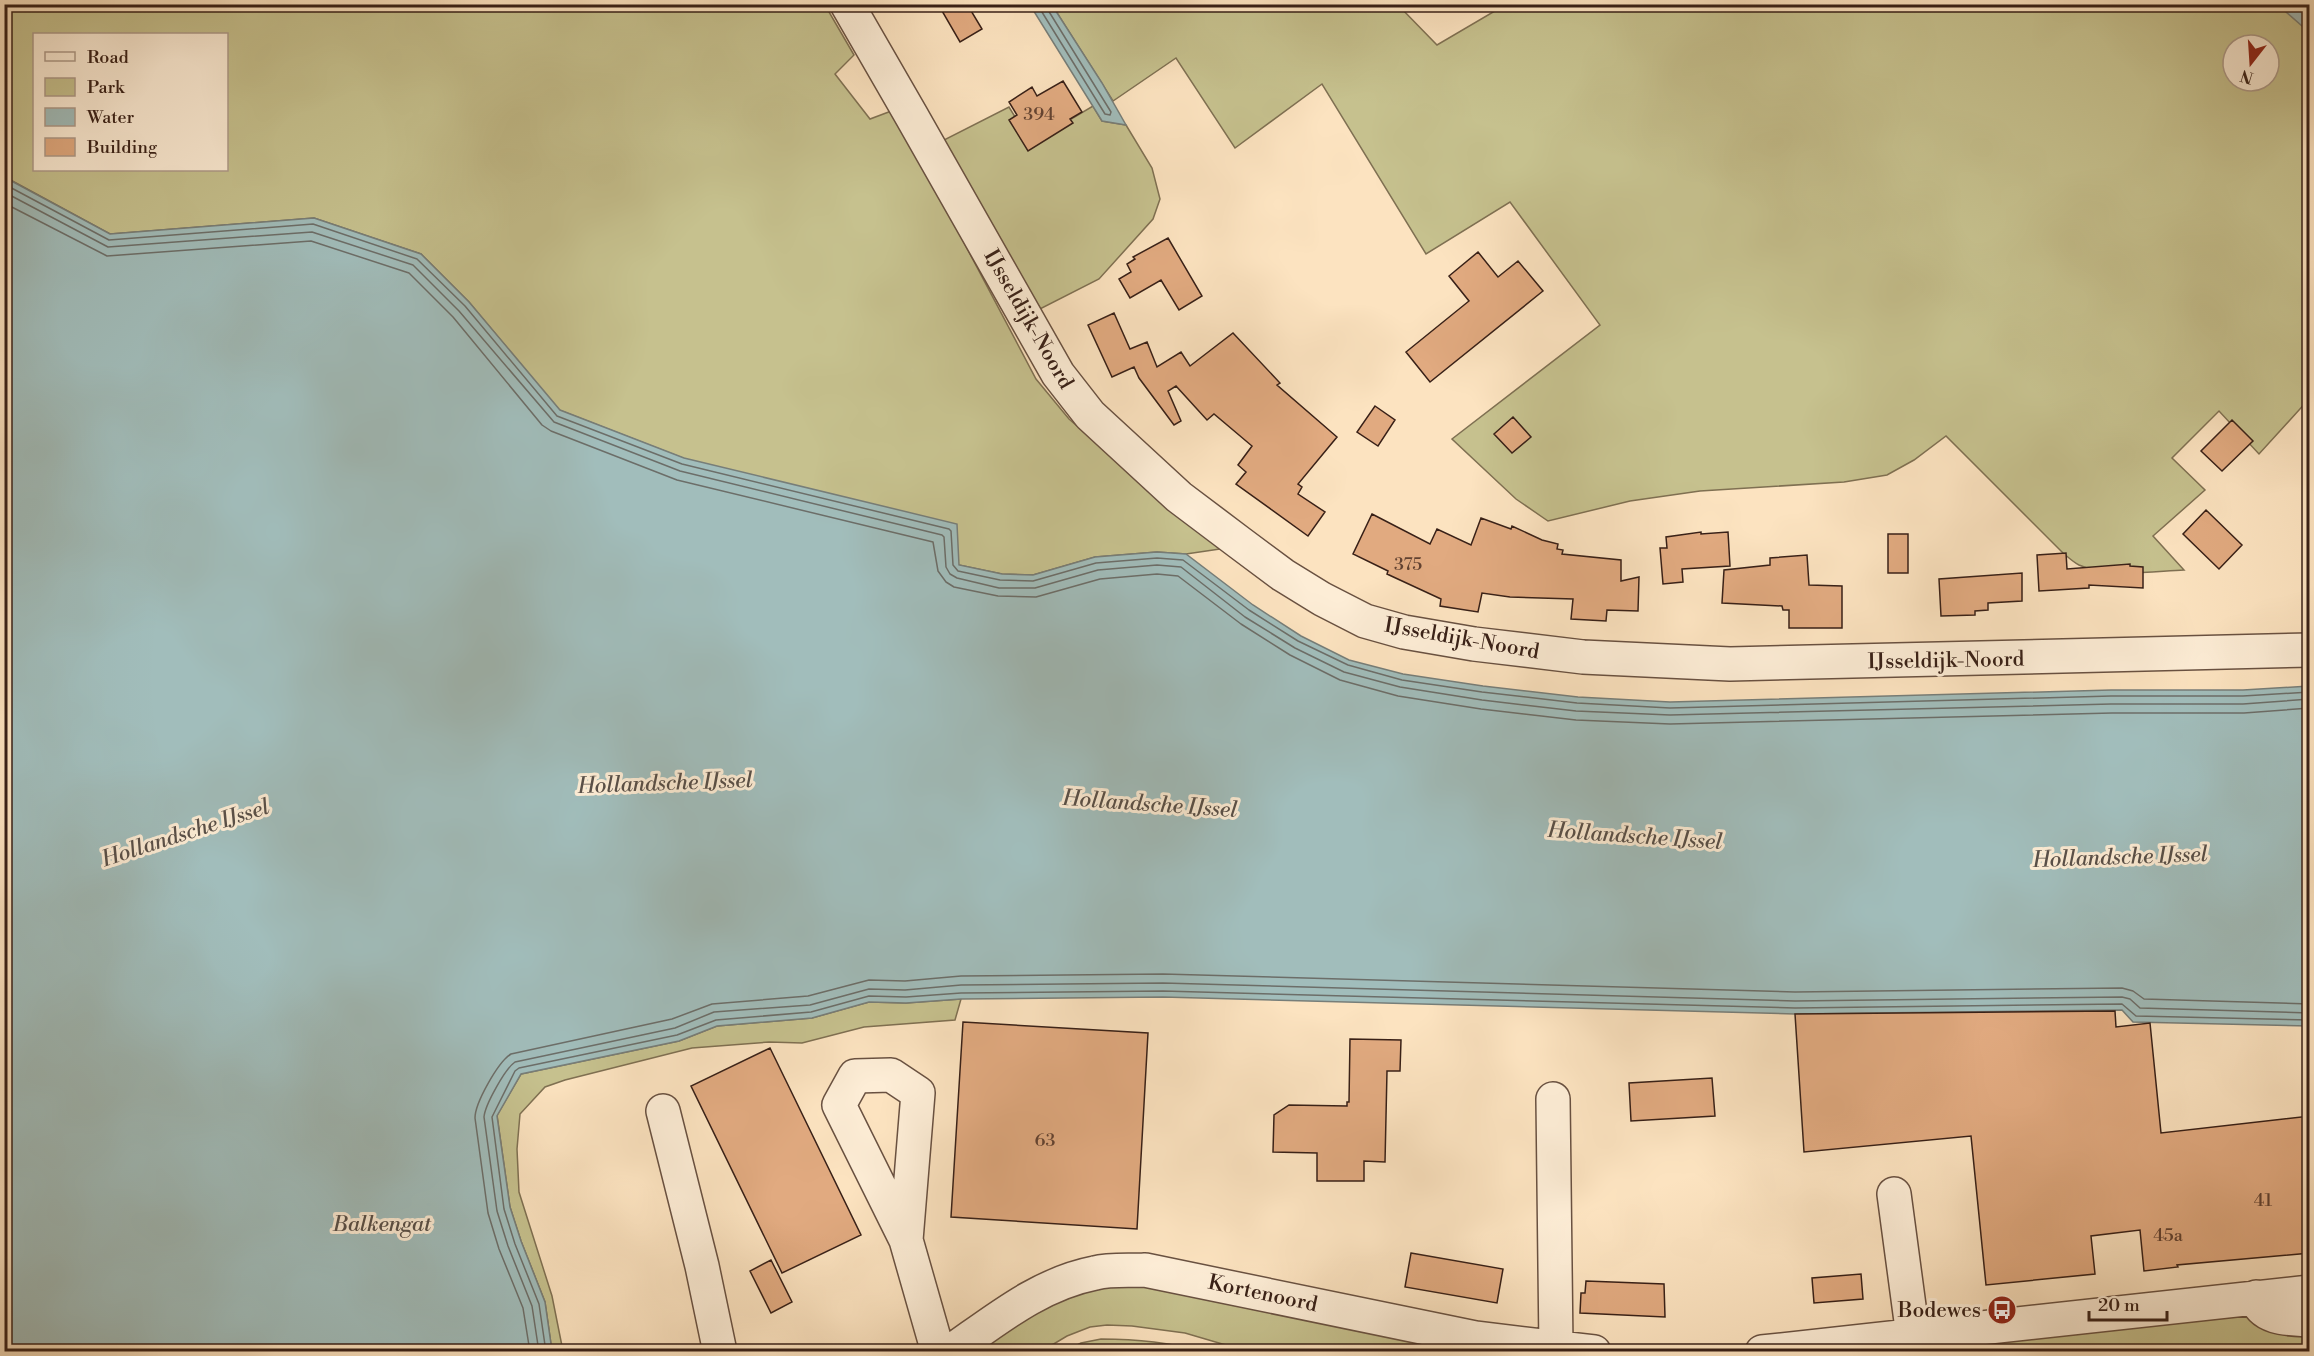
<svg xmlns="http://www.w3.org/2000/svg" width="2314" height="1356" font-family="'Libre Bodoni',serif">
  <rect width="100%" height="100%" fill="#fce3c0"/>
  <filter id="stains"><feTurbulence type="fractalNoise" baseFrequency=".00333" numOctaves="4"/><feColorMatrix values="0 0 0 0 .2 0 0 0 0 .09 0 0 0 0 .02 0 0 0 .5 -.17"/></filter>
  <radialGradient id="worn" r=".72"><stop offset=".6" stop-color="#630" stop-opacity="0"/><stop offset="1" stop-color="#630" stop-opacity=".3"/></radialGradient>
  <path fill="#c6c18e" stroke="#7f7052" stroke-width="1.5" fill-rule="evenodd" d="M 4,5 L 825,5 L 854,55 L 835,74 L 870,119 L 894,110 L 1036,379 L 1069,419 L 1220,549 L 1186,554 L 1157,552 L 1095,557 L 1033,575 L 1002,574 L 959,565 L 559,410 L 469,302 L 421,254 L 314,218 L 110,234 L 5,177 ZM 34,34 L 226,34 L 226,170 L 34,170 Z
    M 1052,5 L 1398,5 L 1437,45 L 1505,5 L 2309,5 L 2309,399 L 2259,454 L 2219,411 L 2172,458 L 2205,490 L 2153,536 L 2184,570 C 2154,571 2107,578 2079,565 C 2073,562 2068,557 2063,553 L 1946,436 L 1914,460 L 1887,475 L 1844,482 L 1700,491 L 1630,501 L 1548,521 L 1516,499 L 1452,439 L 1600,325 L 1510,202 L 1426,254 L 1322,84 L 1235,148 L 1176,58 L 1113,101 ZM 2233,45 L 2269,45 L 2269,81 L 2233,81 Z
    M 1093,106 L 1102,121 L 1126,125 L 1152,168 L 1160,199 L 1153,219 L 1099,279 L 1036,311 L 942,141 L 1009,107 L 1031,143 Z
    M 961,999 L 955,1020 L 864,1027 L 802,1043 L 769,1042 L 692,1048 L 565,1080 L 545,1087 L 520,1114 L 517,1149 L 519,1192 L 552,1296 L 563,1351 L 552,1351 L 545,1302 L 521,1241 L 510,1207 L 497,1115 L 521,1074 L 679,1041 L 717,1026 L 812,1018 L 869,1002 L 906,1003 Z
    M 1153,1285 L 1451,1349 L 1451,1352 L 1246,1351 L 1185,1333 L 1132,1326 L 1107,1325 L 1090,1327 L 1067,1336 L 1042,1351 L 973,1352 L 1035,1309 L 1099,1287 Z
    M 2239,1312 L 2309,1326 L 2309,1351 L 1901,1352 Z
    M 1101,1339 C 1135,1339 1168,1342 1200,1351 L 1065,1351 L 1081,1343 Z"/>
  <path fill="#a1bdbb" stroke="#777e79" stroke-width="1.5" d="M 1030,5 L 1052,5 L 1102,83 L 1126,125 L 1102,121 Z
    M 2278,5 L 2296,5 L 2309,16 L 2309,32 Z
    M 4,177 L 110,234 L 314,218 L 421,254 L 469,302 L 560,410 L 684,458 L 957,524 L 959,565 L 1002,574 L 1033,575 L 1095,557 L 1157,552 L 1186,554 L 1253,605 L 1301,636 L 1349,660 L 1403,674 L 1483,686 L 1578,697 L 1670,702 L 2111,690 L 2243,690 L 2309,686 L 2309,1026 L 2133,1022 L 2122,1010 L 1795,1014 L 1163,997 L 961,999 L 906,1003 L 869,1002 L 812,1018 L 717,1026 L 679,1041 L 521,1074 L 497,1116 L 510,1207 L 521,1241 L 545,1302 L 552,1351 L 5,1351 Z"/>
  <g fill="none" stroke-linecap="round" stroke-linejoin="round">
    <path stroke="#6c6e69" stroke-width="1.5" d="M 1037,4 L 1105,114 L 1110,115 L 1111,112 L 1048,10 L 1047,4
      M 4,184 L 109,240 L 313,224 L 417,259 L 465,306 L 557,416 L 682,464 L 949,529 L 951,531 L 953,565 L 958,571 L 1000,580 L 1033,581 L 1096,563 L 1157,558 L 1183,560 L 1249,610 L 1298,641 L 1348,665 L 1402,680 L 1482,692 L 1577,703 L 1670,708 L 2111,696 L 2243,696 L 2310,692
      M 4,192 L 108,247 L 312,232 L 413,265 L 459,311 L 554,422 L 680,471 L 942,535 L 944,537 L 946,567 L 950,574 L 957,578 L 999,588 L 1035,588 L 1098,570 L 1157,565 L 1181,567 L 1245,617 L 1295,648 L 1344,672 L 1400,687 L 1482,700 L 1576,711 L 1670,715 L 2111,704 L 2243,704 L 2310,699
      M 4,203 L 107,256 L 311,241 L 409,273 L 453,317 L 542,425 L 551,431 L 677,480 L 933,542 L 938,571 L 946,582 L 954,587 L 998,596 L 1036,597 L 1100,579 L 1157,574 L 1178,576 L 1241,624 L 1290,655 L 1340,680 L 1398,696 L 1481,709 L 1576,720 L 1670,724 L 2112,713 L 2244,713 L 2310,708
      M 530,1352 L 523,1308 L 499,1249 L 488,1213 L 475,1118 C 475,1103 498,1062 511,1054 L 672,1019 L 712,1004 L 808,996 L 869,980 L 905,981 L 961,976 L 1163,974 L 1795,992 L 2122,988 L 2133,991 L 2144,999 L 2310,1004
      M 539,1352 L 532,1306 L 508,1246 L 497,1211 L 484,1117 C 485,1105 505,1069 515,1062 L 675,1028 L 714,1012 L 810,1005 L 869,989 L 905,990 L 961,985 L 1163,983 L 1795,1001 L 2122,997 L 2130,999 L 2140,1008 L 2310,1013
      M 546,1352 L 539,1304 L 515,1244 L 504,1209 L 492,1117 L 515,1071 L 519,1068 L 677,1035 L 716,1020 L 811,1012 L 869,996 L 906,997 L 961,993 L 1163,991 L 1795,1008 L 2122,1004 L 2136,1016 L 2310,1020"/>
  </g>
  <path fill="#e1aa80" stroke="#382017" stroke-width="1.5" d="M 938,4 L 967,4 L 982,29 L 960,42 Z
    M 1063,81 L 1082,112 L 1070,119 L 1073,123 L 1028,151 L 1009,120 L 1017,115 L 1009,102 L 1032,87 L 1037,96 Z
    M 1168,238 L 1202,296 L 1179,310 L 1161,280 L 1130,298 L 1119,279 L 1131,272 L 1127,264 L 1135,259 L 1133,257 Z
    M 1478,252 L 1498,277 L 1518,261 L 1543,291 L 1430,382 L 1406,352 L 1469,301 L 1449,276 Z
    M 1114,313 L 1130,349 L 1147,342 L 1157,367 L 1181,352 L 1190,366 L 1233,333 L 1280,383 L 1277,385 L 1337,437 L 1298,484 L 1302,487 L 1298,494 L 1325,512 L 1308,536 L 1236,484 L 1246,472 L 1238,465 L 1252,446 L 1214,414 L 1207,420 L 1176,386 L 1168,391 L 1181,421 L 1174,425 L 1139,378 L 1134,367 L 1112,377 L 1088,325 Z
    M 1375,406 L 1395,420 L 1378,446 L 1357,432 Z
    M 1513,417 L 1531,437 L 1512,453 L 1494,434 Z
    M 2232,420 L 2253,441 L 2222,471 L 2201,451 Z
    M 2206,510 L 2242,545 L 2219,569 L 2183,534 Z
    M 1372,514 L 1430,544 L 1437,529 L 1471,545 L 1481,518 L 1511,529 L 1512,526 L 1542,540 L 1558,544 L 1557,549 L 1563,550 L 1562,554 L 1621,560 L 1621,581 L 1639,577 L 1638,611 L 1607,610 L 1606,621 L 1571,619 L 1573,599 L 1510,597 L 1482,593 L 1478,612 L 1440,606 L 1441,599 L 1387,574 L 1388,571 L 1353,554 Z
    M 1701,532 L 1701,534 L 1728,532 L 1730,566 L 1682,569 L 1683,582 L 1663,584 L 1660,548 L 1667,548 L 1666,537 Z
    M 1888,534 L 1908,534 L 1908,573 L 1888,573 Z
    M 2066,553 L 2067,569 L 2130,564 L 2130,566 L 2143,567 L 2143,588 L 2089,585 L 2089,588 L 2039,591 L 2037,555 Z
    M 1807,555 L 1809,585 L 1842,586 L 1842,628 L 1789,628 L 1789,610 L 1783,610 L 1782,606 L 1722,603 L 1724,570 L 1770,565 L 1770,558 Z
    M 2022,573 L 2022,601 L 1988,603 L 1988,610 L 1975,611 L 1975,615 L 1941,616 L 1939,579 Z
    M 2115,1011 L 2116,1027 L 2150,1023 L 2161,1133 L 2310,1116 L 2310,1253 L 2177,1265 L 2178,1267 L 2144,1271 L 2140,1230 L 2091,1236 L 2095,1274 L 1986,1285 L 1971,1136 L 1804,1152 L 1795,1014 Z
    M 963,1022 L 1148,1033 L 1137,1229 L 951,1217 Z
    M 1350,1039 L 1401,1040 L 1400,1071 L 1387,1071 L 1385,1162 L 1364,1161 L 1364,1181 L 1317,1181 L 1317,1153 L 1273,1152 L 1274,1115 L 1289,1105 L 1347,1106 L 1347,1102 L 1349,1102 Z
    M 770,1048 L 861,1235 L 782,1273 L 691,1086 Z
    M 1712,1078 L 1715,1116 L 1631,1121 L 1629,1083 Z
    M 1411,1253 L 1503,1269 L 1497,1303 L 1405,1287 Z
    M 771,1260 L 792,1302 L 771,1313 L 750,1271 Z
    M 1861,1274 L 1863,1299 L 1814,1303 L 1812,1278 Z
    M 1586,1281 L 1664,1284 L 1665,1317 L 1580,1313 L 1581,1293 L 1585,1293 Z"/>
  <g fill="none" stroke-linecap="round" stroke-linejoin="round">
    <g stroke="#695141" stroke-width="36">
      <path id="minor" d="M 847,4 L 911,115 L 1058,374 L 1090,415 L 1179,497 L 1240,543 L 1283,575 L 1322,599 L 1365,621 L 1404,632 L 1474,644 L 1583,657 L 1730,664 L 2310,650
        M 1553,1099 L 1556,1348
        M 663,1111 L 702,1266 L 720,1352
        M 1894,1194 L 1913,1336
        M 906,1240 L 918,1093 L 891,1075 L 855,1076 L 839,1105 L 906,1240 L 938,1352
        M 2256,1297 C 2261,1320 2291,1319 2310,1320
        M 950,1352 C 996,1320 1039,1284 1095,1273 C 1110,1269 1129,1271 1145,1270 L 1475,1338 L 1594,1352
        M 1762,1352 L 2310,1292"/>
    </g>
    <use href="#minor" stroke="#fdedd6" stroke-width="33"/>
  </g>
  <defs>
    <g id="bus-disc" transform="scale(1.5)"><circle r="9.5" fill="#8f2418" stroke="#fdedd6"/><path d="M-5-6H5V4H4V6H2V4H-2V6H-4V4H-5ZM-3.5-4V0h7V-4ZM-3.5 1.2v1.5H-2V1.2ZM2 1.2v1.5H3.5V1.2Z" fill="#fff"/></g>
  </defs>
  <g fill-rule="evenodd">
    <use href="#bus-disc" x="2002" y="1310"/>
  </g>
  <g text-anchor="middle" stroke-width="6" stroke-linejoin="round" paint-order="stroke">
    <g font-size="18" fill="#624231">
      <text x="1039" y="120">394</text>
      <text x="1408" y="570">375</text>
      <text x="1045" y="1146">63</text>
      <text x="2263" y="1206">41</text>
      <text x="2168" y="1241">45a</text>
    </g>
    <g font-size="21" fill="#382017" stroke="#fdedd6">
      <text transform="translate(1029 319) rotate(60)" y="7">IJsseldijk-Noord</text>
      <text transform="translate(1462 638) rotate(10)" y="7">IJsseldijk-Noord</text>
      <text transform="translate(1946 660) rotate(-1)" y="7">IJsseldijk-Noord</text>
      <text transform="translate(1263 1293) rotate(12)" y="7">Kortenoord</text>
    </g>
    <g font-size="21" fill="#382017" stroke="#fdedd6" text-anchor="end">
      <text x="1981" y="1317">Bodewes</text>
    </g>
    <g font-size="22" font-style="italic" fill="#584f48" stroke="#fdedd6">
      <text transform="translate(665 782) rotate(-2)" y="8">Hollandsche IJssel</text>
      <text transform="translate(1150 803) rotate(4)" y="8">Hollandsche IJssel</text>
      <text transform="translate(185 832) rotate(-18)" y="8">Hollandsche IJssel</text>
      <text transform="translate(1635 835) rotate(4)" y="8">Hollandsche IJssel</text>
      <text transform="translate(2120 856) rotate(-2)" y="8">Hollandsche IJssel</text>
      <text x="382" y="1231">Balkengat</text>
    </g>
  </g>
  <rect width="2314" height="1356" fill="none" stroke="#fce3c0" stroke-width="24"/>
  <rect x="6" y="6" width="2302" height="1344" fill="none" stroke="#382017" stroke-width="3"/>
  <rect x="12" y="12" width="2290" height="1332" fill="none" stroke="#382017" stroke-width="1.5"/>
  <rect x="33" y="33" width="195" height="138" fill="#fdedd6" stroke="#ae9b8a" stroke-width="1.5"/>
  <rect x="45" y="52" width="30" height="9" fill="#fdedd6" stroke="#ae9b8a" stroke-width="1.5"/>
  <text x="87" y="63" font-size="18" fill="#382017">Road</text>
  <rect x="45" y="78" width="30" height="18" fill="#c6c18e" stroke="#ae9b8a" stroke-width="1.5"/>
  <text x="87" y="93" font-size="18" fill="#382017">Park</text>
  <rect x="45" y="108" width="30" height="18" fill="#a1bdbb" stroke="#ae9b8a" stroke-width="1.5"/>
  <text x="87" y="123" font-size="18" fill="#382017">Water</text>
  <rect x="45" y="138" width="30" height="18" fill="#e1aa80" stroke="#ae9b8a" stroke-width="1.5"/>
  <text x="87" y="153" font-size="18" fill="#382017">Building</text>
  <g transform="translate(2251 63) rotate(197)"><circle r="28" fill="#fdedd6" stroke="#ae9b8a" stroke-width="1.5"/>
  <path d="M0-4.5L10 22L0 15L-10 22Z" fill="#8f2418"/>
  <text y="-9" font-size="16" font-weight="bold" text-anchor="middle" fill="#382017">N</text>
  </g>
  <path d="M2089 1311v9h78v-9" fill="none" stroke="#382017" stroke-width="3"/>
  <text x="2098" y="1311" font-size="18" fill="#382017" stroke="#fdedd6" stroke-width="4.5" paint-order="stroke">20 m</text>
  <rect width="100%" height="100%" filter="url(#stains)"/>
  <rect width="100%" height="100%" fill="url(#worn)"/>
</svg>
